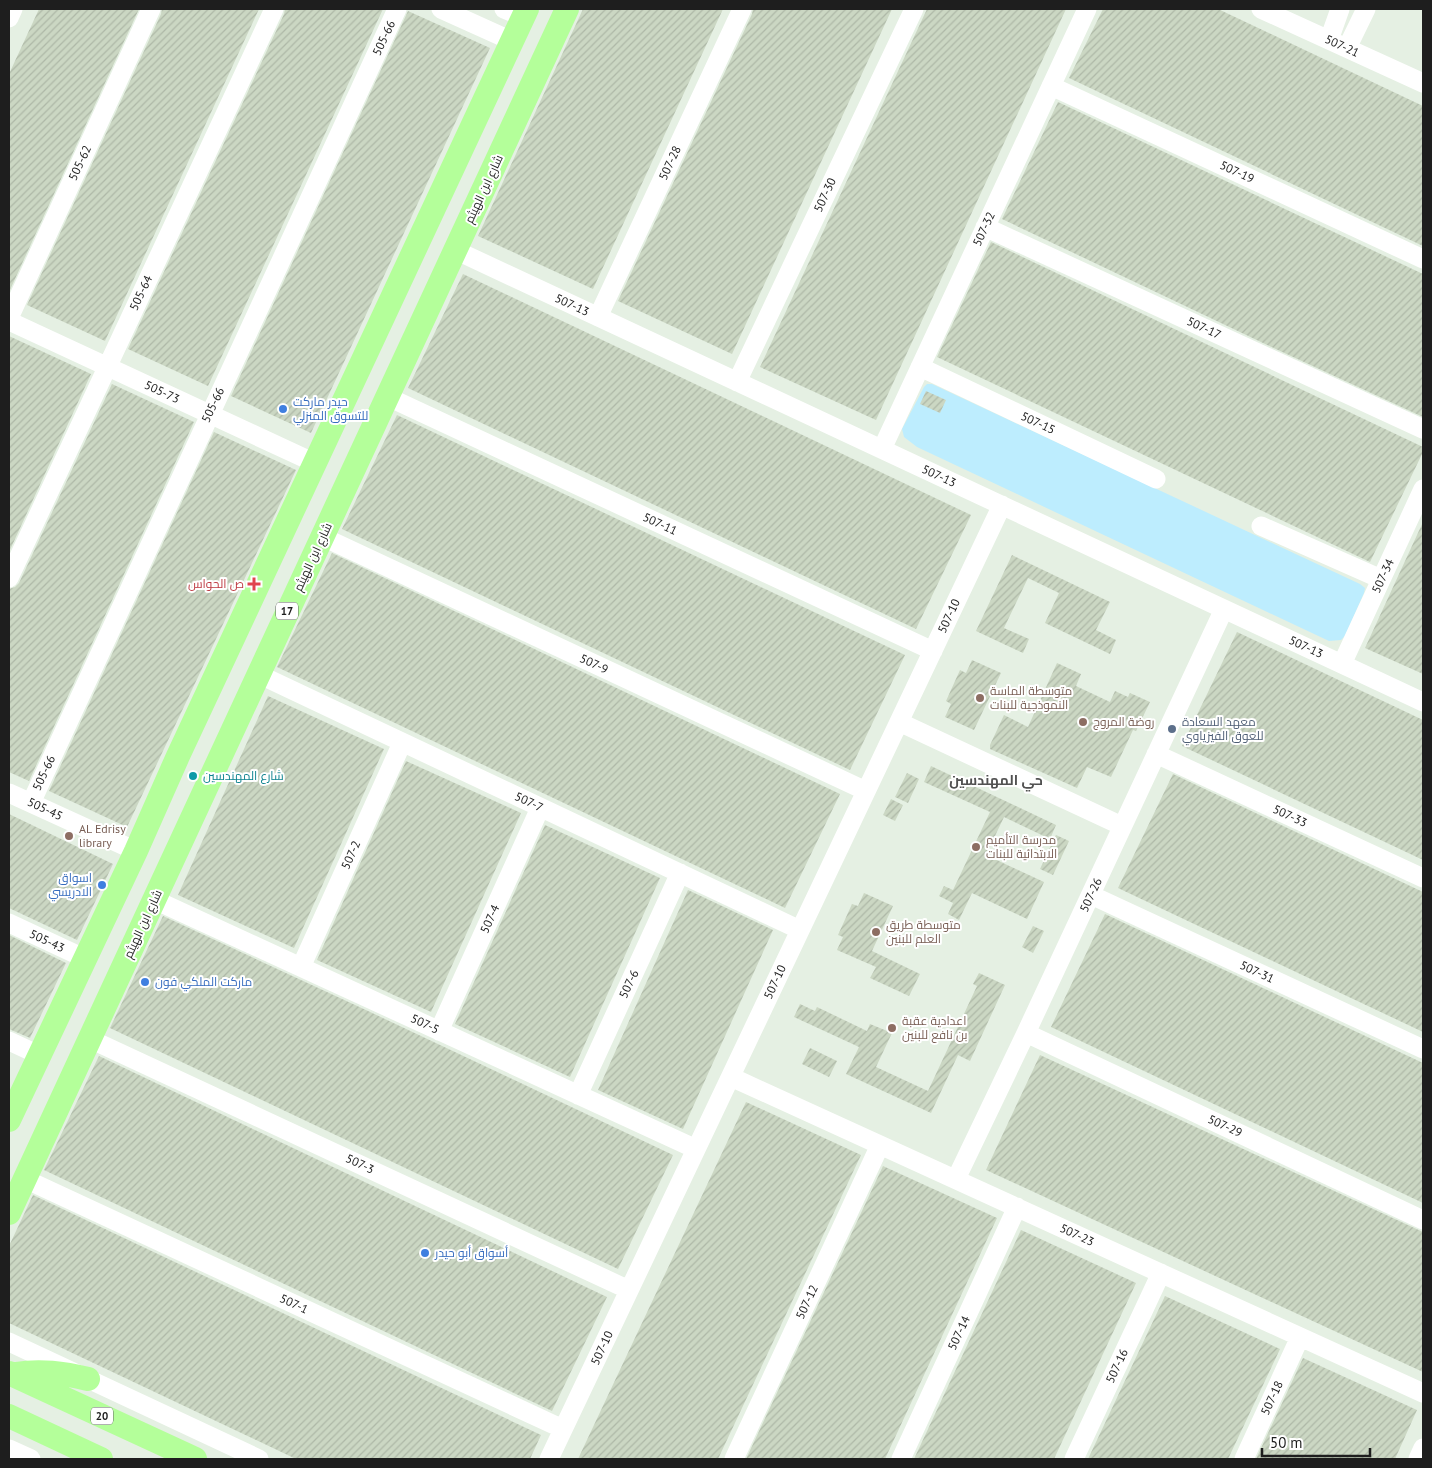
<svg xmlns="http://www.w3.org/2000/svg" width="1432" height="1468" font-family="'PT Sans',Cairo,sans-serif">
  <defs>
    <pattern id="building-hatch" width="6" height="6" patternUnits="userSpaceOnUse" patternTransform="scale(1.25)"><rect width="6" height="6" fill="#cbd7c3"/><path d="M-1 1l2-2M0 6l6-6M5 7l2-2" fill="none" stroke="#aeb8a7"/></pattern>
  </defs>
  <rect width="100%" height="100%" fill="#e5f0e3"/>
  <path fill="#bdedfe" d="M 927,384 L 932,384 L 1360,584 L 1365,588 L 1364,593 L 1345,636 L 1341,640 L 1329,641 L 917,447 L 904,437 L 902,429 L 924,387 Z"/>
  <path fill="url(#building-hatch)" d="M 39,9 L 139,9 L 9,292 L 9,74 Z
    M 162,9 L 259,9 L 105,341 L 27,305 L 161,14 Z
    M 285,9 L 383,9 L 208,386 L 128,349 L 284,14 Z
    M 583,9 L 723,9 L 593,289 L 478,236 Z
    M 753,9 L 892,9 L 732,354 L 618,301 L 752,14 Z
    M 927,9 L 1066,9 L 876,420 L 760,367 Z
    M 1103,9 L 1218,9 L 1423,106 L 1423,246 L 1069,78 Z
    M 408,11 L 490,48 L 311,433 L 231,396 Z
    M 1058,102 L 1423,274 L 1423,417 L 1278,350 L 1002,219 Z
    M 991,242 L 1423,447 L 1423,452 L 1370,562 L 937,357 Z
    M 463,274 L 971,515 L 916,629 L 408,388 Z
    M 9,336 L 91,374 L 9,552 Z
    M 112,384 L 194,422 L 29,781 L 9,772 L 9,589 L 15,587 L 19,583 Z
    M 926,391 L 946,400 L 940,413 L 920,404 Z
    M 397,415 L 905,655 L 850,770 L 342,529 Z
    M 214,432 L 296,470 L 127,827 L 49,791 Z
    M 1423,522 L 1423,674 L 1365,648 Z
    M 332,553 L 840,794 L 785,908 L 277,667 Z
    M 1012,555 L 1110,602 L 1096,630 L 1116,640 L 1110,654 L 1045,623 L 1059,593 L 1028,578 L 1004,628 L 1029,639 L 1023,653 L 976,631 Z
    M 1237,632 L 1423,720 L 1423,860 L 1182,746 Z
    M 972,660 L 1001,673 L 974,730 L 945,717 L 951,704 L 946,701 L 960,670 L 966,673 Z
    M 1057,663 L 1081,674 L 1076,686 L 1110,702 L 1115,691 L 1128,697 L 1130,693 L 1150,702 L 1136,731 L 1133,730 L 1111,777 L 1087,767 L 1077,788 L 990,749 L 990,745 L 1004,715 L 1028,727 Z
    M 268,696 L 384,749 L 294,948 L 178,895 Z
    M 406,761 L 521,813 L 431,1012 L 317,960 Z
    M 931,766 L 1056,825 L 1050,839 L 1004,817 L 986,855 L 1044,882 L 1027,919 L 972,893 L 959,920 L 948,914 L 953,903 L 939,896 L 944,886 L 953,890 L 990,812 L 924,782 Z
    M 907,773 L 919,779 L 908,803 L 895,797 Z
    M 1173,774 L 1423,892 L 1423,1032 L 1118,888 Z
    M 891,799 L 903,805 L 895,821 L 883,815 Z
    M 9,814 L 113,864 L 77,940 L 9,908 Z
    M 545,825 L 660,878 L 570,1077 L 455,1024 Z
    M 1056,835 L 1069,841 L 1053,875 L 1040,869 Z
    M 688,890 L 773,930 L 683,1129 L 598,1090 Z
    M 864,893 L 893,906 L 872,951 L 920,974 L 909,996 L 870,978 L 876,967 L 837,950 L 843,937 L 838,935 L 852,904 L 858,906 Z
    M 1105,914 L 1423,1063 L 1423,1203 L 1051,1027 Z
    M 163,916 L 368,1011 L 673,1155 L 618,1269 L 110,1028 Z
    M 1033,926 L 1044,931 L 1033,953 L 1022,947 Z
    M 9,935 L 66,963 L 30,1038 L 9,1029 Z
    M 979,973 L 1005,985 L 970,1061 L 958,1055 L 931,1113 L 846,1074 L 859,1047 L 794,1017 L 800,1004 L 815,1011 L 817,1007 L 867,1031 L 870,1024 L 892,1033 L 876,1067 L 928,1091 L 977,986 L 973,984 Z
    M 810,1048 L 837,1061 L 829,1077 L 802,1064 Z
    M 1040,1055 L 1423,1232 L 1423,1372 L 986,1170 Z
    M 99,1056 L 607,1297 L 552,1411 L 44,1170 Z
    M 746,1102 L 861,1155 L 789,1308 L 718,1459 L 578,1459 Z
    M 883,1166 L 997,1218 L 885,1459 L 746,1459 Z
    M 33,1195 L 541,1435 L 530,1459 L 296,1459 L 9,1323 L 9,1246 Z
    M 1021,1230 L 1136,1283 L 1054,1459 L 914,1459 Z
    M 1165,1296 L 1280,1349 L 1228,1459 L 1088,1459 Z
    M 1303,1358 L 1417,1410 L 1395,1459 L 1256,1459 Z"/>
  <g fill="none" stroke-linecap="round" stroke-linejoin="round">
    <path stroke="#fff" stroke-width="19" d="M 441,9 L 512,41
      M 504,9 L 523,17
      M 1261,9 L 1423,83
      M 9,18 L 13,9
      M 1329,40 L 1340,9
      M 1347,48 L 1366,9
      M 1051,86 L 1423,259
      M 985,227 L 1423,429
      M 455,250 L 1423,702
      M 598,317 L 742,9
      M 9,318 L 151,9
      M 9,321 L 315,463
      M 920,367 L 1156,479
      M 737,382 L 914,9
      M 388,397 L 933,651
      M 882,449 L 1087,9
      M 1261,526 L 1381,579
      M 323,537 L 866,791
      M 9,578 L 274,9
      M 1342,664 L 1423,489
      M 258,674 L 800,930
      M 899,722 L 1122,826
      M 1156,754 L 1423,878
      M 9,793 L 136,851
      M 31,803 L 397,9
      M 1091,895 L 1423,1049
      M 155,900 L 696,1149
      M 9,923 L 84,958
      M 301,967 L 402,743
      M 439,1031 L 540,808
      M 1026,1033 L 1423,1220
      M 90,1039 L 629,1290
      M 9,1041 L 39,1055
      M 731,1077 L 1423,1393
      M 578,1095 L 680,873
      M 25,1179 L 563,1429
      M 956,1179 L 1026,1033 L 1224,609
      M 9,1342 L 259,1459
      M 9,1449 L 31,1459
      M 549,1459 L 1002,505
      M 734,1459 L 880,1145
      M 901,1459 L 1017,1207
      M 1074,1459 L 1161,1273
      M 1244,1459 L 1300,1337
      M 1418,1459 L 1423,1448"/>
    <path stroke="#b4ff9a" stroke-width="24" d="M 9,1120 L 136,851 L 178,756 L 527,9
      M 9,1213 C 195,812 381,410 567,9
      M 9,1373 L 195,1459
      M 15,1374 C 41,1370 63,1373 88,1379
      M 9,1416 L 101,1459"/>
  </g>
  <g fill="#3f7fe0" stroke="#fff" stroke-width="2">
    <circle cx="283" cy="409" r="5"/>
    <circle cx="102" cy="885" r="5"/>
    <circle cx="145" cy="982" r="5"/>
    <circle cx="425" cy="1253" r="5"/>
  </g>
  <path fill="#e0444e" stroke="#fff" stroke-width="2" d="M251.5 576.5h5v5h5v5h-5v5h-5v-5h-5v-5h5z"/>
  <g fill="#8d6e63" stroke="#fff" stroke-width="2">
    <circle cx="980" cy="698" r="5"/>
    <circle cx="1083" cy="722" r="5"/>
    <circle cx="69" cy="836" r="5"/>
    <circle cx="976" cy="847" r="5"/>
    <circle cx="876" cy="932" r="5"/>
    <circle cx="892" cy="1028" r="5"/>
  </g>
  <circle fill="#5c6f8a" stroke="#fff" stroke-width="2" cx="1172" cy="729" r="5"/>
  <circle fill="#0f9aa8" stroke="#fff" stroke-width="2" cx="193" cy="776" r="5"/>
  <g text-anchor="middle" stroke-width="4" stroke-linejoin="round" paint-order="stroke">
    <g fill="#fff" stroke="#626262" stroke-width="1">
      <rect x="276" y="602.5" width="22" height="17" rx="4"/>
      <rect x="91" y="1407.5" width="22" height="17" rx="4"/>
    </g>
    <g font-size="11" font-weight="bold" fill="#1e1e1e">
      <text x="287" y="615">17</text>
      <text x="102" y="1420">20</text>
    </g>
    <g font-size="12" fill="#1e1e1e" stroke="#fff">
      <text transform="translate(384 38) rotate(-65)" y="4">505-66</text>
      <text transform="translate(1342 46) rotate(25)" y="4">507-21</text>
      <text transform="translate(80 163) rotate(-65)" y="4">505-62</text>
      <text transform="translate(670 163) rotate(-65)" y="4">507-28</text>
      <text transform="translate(1237 172) rotate(25)" y="4">507-19</text>
      <text transform="translate(484 189) rotate(-65)" y="4">شارع ابن الهيثم</text>
      <text transform="translate(825 195) rotate(-65)" y="4">507-30</text>
      <text transform="translate(984 229) rotate(-65)" y="4">507-32</text>
      <text transform="translate(141 293) rotate(-65)" y="4">505-64</text>
      <text transform="translate(572 305) rotate(25)" y="4">507-13</text>
      <text transform="translate(1204 328) rotate(25)" y="4">507-17</text>
      <text transform="translate(162 392) rotate(25)" y="4">505-73</text>
      <text transform="translate(213 405) rotate(-65)" y="4">505-66</text>
      <text transform="translate(1038 423) rotate(25)" y="4">507-15</text>
      <text transform="translate(939 476) rotate(25)" y="4">507-13</text>
      <text transform="translate(660 524) rotate(25)" y="4">507-11</text>
      <text transform="translate(313 557) rotate(-65)" y="4">شارع ابن الهيثم</text>
      <text transform="translate(1383 576) rotate(-65)" y="4">507-34</text>
      <text transform="translate(949 616) rotate(-65)" y="4">507-10</text>
      <text transform="translate(1306 647) rotate(25)" y="4">507-13</text>
      <text transform="translate(594 664) rotate(25)" y="4">507-9</text>
      <text transform="translate(44 773) rotate(-65)" y="4">505-66</text>
      <text transform="translate(529 802) rotate(25)" y="4">507-7</text>
      <text transform="translate(45 809) rotate(25)" y="4">505-45</text>
      <text transform="translate(1290 816) rotate(25)" y="4">507-33</text>
      <text transform="translate(351 855) rotate(-66)" y="4">507-2</text>
      <text transform="translate(1091 895) rotate(-65)" y="4">507-26</text>
      <text transform="translate(490 919) rotate(-66)" y="4">507-4</text>
      <text transform="translate(143 924) rotate(-65)" y="4">شارع ابن الهيثم</text>
      <text transform="translate(47 941) rotate(25)" y="4">505-43</text>
      <text transform="translate(1257 972) rotate(25)" y="4">507-31</text>
      <text transform="translate(775 982) rotate(-65)" y="4">507-10</text>
      <text transform="translate(629 984) rotate(-65)" y="4">507-6</text>
      <text transform="translate(425 1024) rotate(25)" y="4">507-5</text>
      <text transform="translate(1225 1126) rotate(25)" y="4">507-29</text>
      <text transform="translate(360 1164) rotate(25)" y="4">507-3</text>
      <text transform="translate(1077 1235) rotate(25)" y="4">507-23</text>
      <text transform="translate(807 1302) rotate(-65)" y="4">507-12</text>
      <text transform="translate(294 1304) rotate(25)" y="4">507-1</text>
      <text transform="translate(959 1333) rotate(-65)" y="4">507-14</text>
      <text transform="translate(602 1348) rotate(-65)" y="4">507-10</text>
      <text transform="translate(1117 1366) rotate(-65)" y="4">507-16</text>
      <text transform="translate(1272 1398) rotate(-65)" y="4">507-18</text>
    </g>
    <g font-size="12" fill="#366cbe" stroke="#fff" text-anchor="start">
      <text x="293" y="406">حيدر ماركت<tspan x="293" dy="14">للتسوق المنزلي</tspan></text>
      <text x="92" y="882" text-anchor="end">اسواق<tspan x="92" dy="14">الادريسي</tspan></text>
      <text x="155" y="986">ماركت الملكي فون</text>
      <text x="435" y="1257">أسواق أبو حيدر</text>
    </g>
    <g font-size="12" fill="#be3a42" stroke="#fff" text-anchor="end">
      <text x="244" y="588">ص الحواس</text>
    </g>
    <g font-size="12" fill="#785e54" stroke="#fff" text-anchor="start">
      <text x="990" y="695">متوسطة الماسة<tspan x="990" dy="14">النموذجية للبنات</tspan></text>
      <text x="1093" y="726">روضة المروج</text>
      <text x="79" y="833">AL Edrisy<tspan x="79" dy="14">library</tspan></text>
      <text x="986" y="844">مدرسة التأميم<tspan x="986" dy="14">الابتدائية للبنات</tspan></text>
      <text x="886" y="929">متوسطة طريق<tspan x="886" dy="14">العلم للبنين</tspan></text>
      <text x="902" y="1025">اعدادية عقبة<tspan x="902" dy="14">بن نافع للبنين</tspan></text>
    </g>
    <g font-size="12" fill="#4e5e75" stroke="#fff" text-anchor="start">
      <text x="1182" y="726">معهد السعادة<tspan x="1182" dy="14">للعوق الفيزياوي</tspan></text>
    </g>
    <g font-size="12" fill="#0d838f" stroke="#fff" text-anchor="start">
      <text x="203" y="780">شارع المهندسين</text>
    </g>
    <g font-size="14" font-weight="bold" fill="#515151" stroke="#fff">
      <text x="996" y="785">حي المهندسين</text>
    </g>
  </g>
  <rect width="1432" height="1468" fill="none" stroke="#1e1e1e" stroke-width="20"/>
  <path d="M1262 1448v8h108v-8" fill="none" stroke="#1e1e1e" stroke-width="2.5"/>
  <text x="1270" y="1448" font-size="15" fill="#1e1e1e" stroke="#ffffff" stroke-width="4" paint-order="stroke">50 m</text>
</svg>
